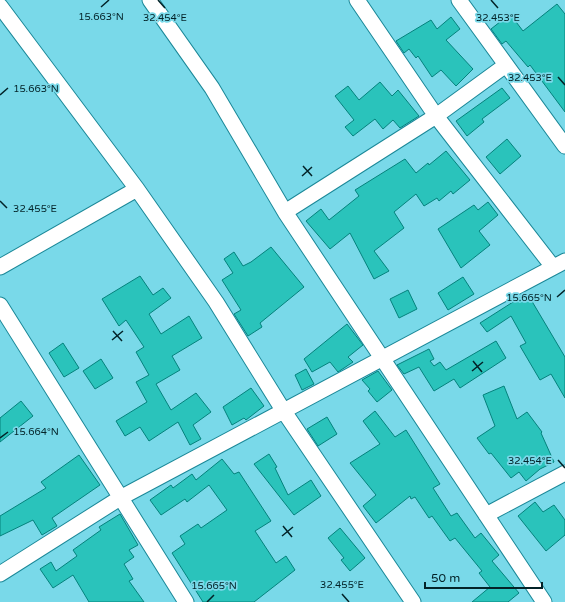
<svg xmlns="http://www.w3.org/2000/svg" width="565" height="602" font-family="'Varela Round',sans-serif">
  <rect width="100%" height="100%" fill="#79d9e9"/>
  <path fill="#2ac3bb" stroke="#04827c" d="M 557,4 L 565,14 L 565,112 L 530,65 L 528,67 L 506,41 L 502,44 L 491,29 L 510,14 L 523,31 Z
    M 451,17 L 460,29 L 446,40 L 473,69 L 456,86 L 441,70 L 432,77 L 418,56 L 416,58 L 409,49 L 404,53 L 396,41 L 431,20 L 437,29 Z
    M 380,82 L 392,96 L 398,90 L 419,116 L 400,128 L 393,120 L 383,129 L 375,119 L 353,136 L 345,127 L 354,120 L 335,96 L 348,86 L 359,100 Z
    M 502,88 L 510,98 L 482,119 L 484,122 L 467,136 L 456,121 Z
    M 507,139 L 521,156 L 500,174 L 486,157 Z
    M 446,151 L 470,180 L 453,194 L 451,191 L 439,201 L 437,198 L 424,206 L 416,194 L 394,212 L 404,228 L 374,251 L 389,271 L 374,279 L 350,233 L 330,249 L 306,221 L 321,209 L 329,220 L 359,196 L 355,190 L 405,159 L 416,173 L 428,163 L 429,165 Z
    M 488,202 L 498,215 L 479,231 L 490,245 L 461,268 L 438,229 L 474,205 L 478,210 Z
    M 271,247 L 304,287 L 260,323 L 262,327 L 248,336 L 234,314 L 241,310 L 222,280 L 233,273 L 224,259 L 234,252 L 243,266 L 251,262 Z
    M 140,276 L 153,295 L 163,288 L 171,298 L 149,314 L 161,334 L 189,316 L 202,338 L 172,356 L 180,370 L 156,384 L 171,410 L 196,393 L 211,412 L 193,425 L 201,439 L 190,445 L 178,422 L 149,441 L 140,427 L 125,436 L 116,421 L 147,402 L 136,382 L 149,375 L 136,352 L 144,347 L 126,320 L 119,326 L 102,299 Z
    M 463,277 L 474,294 L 448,310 L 438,293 Z
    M 408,290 L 417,309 L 399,318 L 390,299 Z
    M 524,295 L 527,300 L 530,298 L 565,357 L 565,398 L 551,374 L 540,380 L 520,346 L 526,343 L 511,316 L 487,332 L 480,323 Z
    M 347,324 L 363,345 L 348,357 L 353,362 L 338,372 L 330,362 L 312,372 L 304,359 Z
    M 496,341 L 506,358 L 460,388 L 454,379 L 434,391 L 419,367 L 404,374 L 397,365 L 429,349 L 434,359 L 430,361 L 434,366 L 440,362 L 446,370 Z
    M 63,343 L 79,368 L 64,377 L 49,353 Z
    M 101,359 L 113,378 L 95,389 L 83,371 Z
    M 306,369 L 314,384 L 302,390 L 295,375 Z
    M 378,371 L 392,390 L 377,402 L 368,391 L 370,389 L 362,380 Z
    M 504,386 L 517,419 L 527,412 L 542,432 L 541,433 L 554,462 L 540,469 L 526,481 L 519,472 L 511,478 L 491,453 L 489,454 L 477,438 L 495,426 L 483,395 Z
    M 251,388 L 264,406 L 246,420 L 244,418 L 232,425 L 223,407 Z
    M 21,401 L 33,416 L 0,442 L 0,418 Z
    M 375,411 L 395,437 L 406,430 L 440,484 L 433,488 L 451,516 L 457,513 L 475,538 L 481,533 L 499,555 L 492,561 L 519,593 L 508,602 L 472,602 L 490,587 L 479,573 L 482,571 L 455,538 L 450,541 L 432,516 L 429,518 L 415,497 L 411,499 L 410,496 L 376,523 L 363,506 L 376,495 L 350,463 L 380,444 L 363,421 Z
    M 327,417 L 337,434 L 318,446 L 307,429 Z
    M 269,454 L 277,467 L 275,468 L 288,495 L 311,480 L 321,496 L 294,515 L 254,464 Z
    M 79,455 L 100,485 L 52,518 L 57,526 L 42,535 L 33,520 L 0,536 L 0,516 L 46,488 L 41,482 Z
    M 222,459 L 234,474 L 239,472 L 271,521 L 255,531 L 276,563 L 286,556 L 295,570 L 254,602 L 203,602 L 172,553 L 185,544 L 180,536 L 198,524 L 201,528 L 227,510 L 209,485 L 187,502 L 185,499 L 161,515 L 150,500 L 171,485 L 173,488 L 192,474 L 196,480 Z
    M 535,502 L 543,512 L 554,505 L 565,520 L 565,535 L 546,551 L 518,516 Z
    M 120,514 L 138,545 L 129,550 L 134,557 L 124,564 L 133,579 L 129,581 L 144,602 L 89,602 L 73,575 L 53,588 L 40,569 L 51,562 L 56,571 L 77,556 L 73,550 L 101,530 L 99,527 Z
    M 340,528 L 365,558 L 350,571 L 341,560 L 344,558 L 328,538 Z"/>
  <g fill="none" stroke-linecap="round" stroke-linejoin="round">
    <g stroke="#1b8898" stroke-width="17">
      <path id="minor" d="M 150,0 L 212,88 L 285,212 L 544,602
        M 357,0 L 436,116 L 553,267
        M 459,0 L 565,146
        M 0,6 L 137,189 L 216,302 L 283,410 L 413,602
        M 285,212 L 436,116 L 506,65
        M 0,267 L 137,189
        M 0,305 L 186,602
        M 486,515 L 565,473
        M 0,574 L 120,498 L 565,261"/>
    </g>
    <use href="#minor" stroke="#fff" stroke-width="15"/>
  </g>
  <path fill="none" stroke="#032328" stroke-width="1.5" d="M 158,0 L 165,8M 491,0 L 498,8M 101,7 L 109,0M 558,77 L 565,85M 0,95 L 8,88M 303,166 L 312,176M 302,176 L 312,167M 0,201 L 7,208M 557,297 L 565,290M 113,331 L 122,341M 112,340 L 123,331M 473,361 L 482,372M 472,371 L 483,362M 0,438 L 8,432M 558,460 L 565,468M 283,526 L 292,537M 282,536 L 293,527M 342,594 L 349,602M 207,602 L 214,595"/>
  <g font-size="10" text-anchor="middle" fill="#032328" stroke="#79d9e9" stroke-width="3.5" stroke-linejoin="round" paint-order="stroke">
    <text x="101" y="20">15.663°N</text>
    <text x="165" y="21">32.454°E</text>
    <text x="498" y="21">32.453°E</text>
    <text x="530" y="81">32.453°E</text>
    <text x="36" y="92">15.663°N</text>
    <text x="35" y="212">32.455°E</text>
    <text x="529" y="301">15.665°N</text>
    <text x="36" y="435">15.664°N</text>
    <text x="530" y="464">32.454°E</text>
    <text x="342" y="588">32.455°E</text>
    <text x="214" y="589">15.665°N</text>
  </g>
  <path d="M425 582v6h117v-6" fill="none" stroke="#032328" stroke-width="2"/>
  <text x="431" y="582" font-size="12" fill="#032328" stroke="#79d9e9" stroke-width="3" paint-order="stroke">50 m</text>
</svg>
